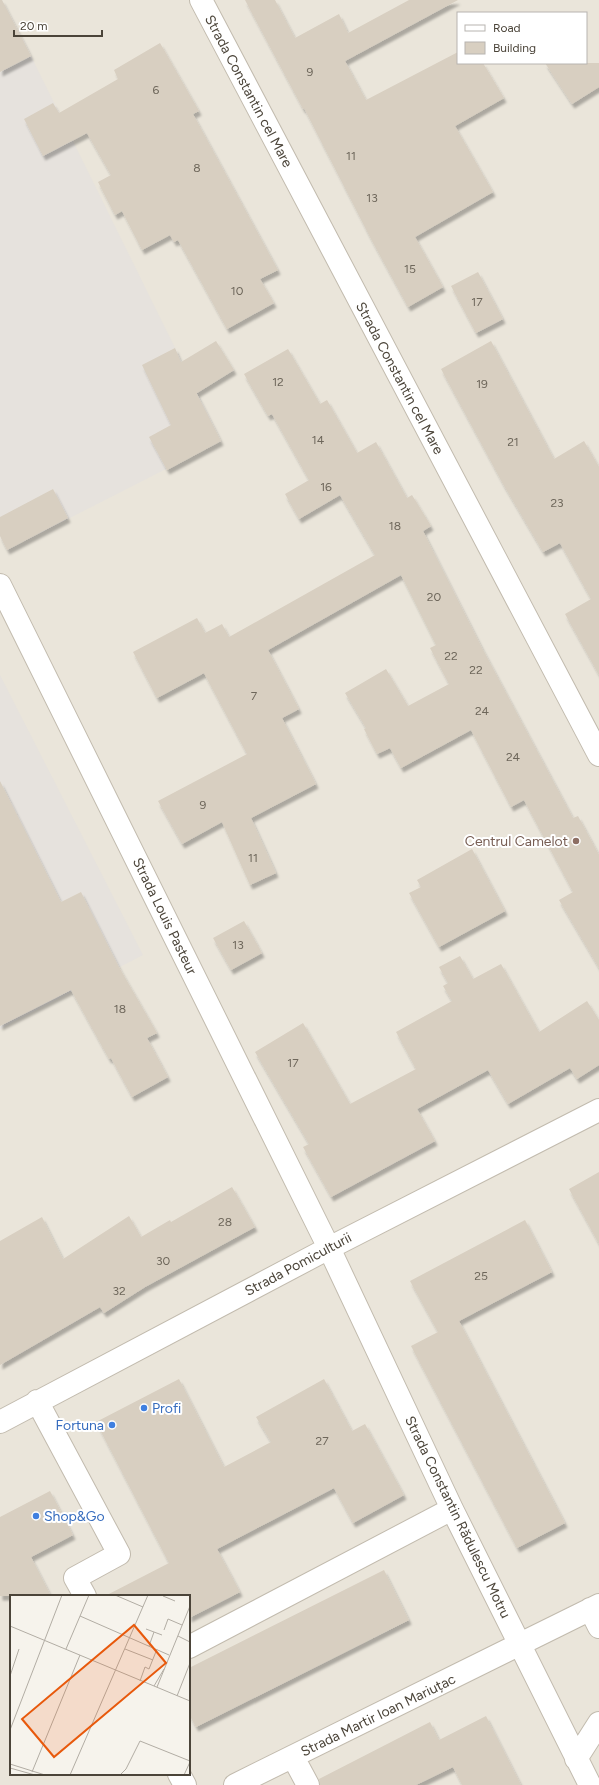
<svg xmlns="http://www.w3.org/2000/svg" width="599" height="1785" font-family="Figtree,sans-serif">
  <defs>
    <filter id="shadow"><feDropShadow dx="2.5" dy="4.5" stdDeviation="1" flood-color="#0004"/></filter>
  </defs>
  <rect width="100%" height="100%" fill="#f6f3ec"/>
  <path fill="#eae5da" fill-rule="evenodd" d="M 0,0 L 599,0 L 599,1785 L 0,1785 ZM 458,13 L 586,13 L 586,63 L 458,63 ZM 11,1596 L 189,1596 L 189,1774 L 11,1774 Z"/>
  <path fill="#e6e2dd" d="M 0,0 L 2,0 L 31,56 L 221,441 L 7,550 L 0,536 Z
    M 0,675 L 143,955 L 0,1029 Z"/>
  <path fill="#d8cfc1" filter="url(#shadow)" d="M 0,0 L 2,0 L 31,56 L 0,72 Z
    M 245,0 L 275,0 L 295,38 L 339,14 L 348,33 L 409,0 L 458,0 L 345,61 L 366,100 L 458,52 L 458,63 L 483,63 L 504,98 L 455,126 L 493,192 L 415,237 L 443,287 L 408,307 L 371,239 L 304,108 L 303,109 Z
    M 160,43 L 199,111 L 193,114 L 278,270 L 260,279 L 274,303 L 227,329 L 178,240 L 174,242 L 170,235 L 142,250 L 122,211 L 115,215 L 98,182 L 111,175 L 87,133 L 43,156 L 24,119 L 53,103 L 59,113 L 118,79 L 114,70 Z
    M 545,63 L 599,63 L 599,87 L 572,104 Z
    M 478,272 L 503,319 L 476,333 L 451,286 Z
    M 216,341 L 234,370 L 197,393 L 197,394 L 221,441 L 167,470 L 149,437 L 171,425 L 142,365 L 175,348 L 181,362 Z
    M 491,341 L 554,459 L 584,441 L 599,467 L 599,675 L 565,614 L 591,599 L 560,543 L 543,552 L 503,484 L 441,369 Z
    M 288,349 L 320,404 L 327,400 L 357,453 L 376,442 L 407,498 L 412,495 L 431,526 L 423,531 L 482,648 L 573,818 L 578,816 L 599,855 L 599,968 L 559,900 L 573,892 L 524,800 L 511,807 L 471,730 L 401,768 L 390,748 L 377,754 L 364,729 L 366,728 L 345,693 L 386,669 L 408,706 L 449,684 L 430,648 L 436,645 L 401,575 L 268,650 L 299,709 L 282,718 L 316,784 L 251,818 L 276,873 L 250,885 L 222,822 L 182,844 L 158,801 L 247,754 L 204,673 L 157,698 L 133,652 L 197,618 L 205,633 L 222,624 L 229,637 L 375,555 L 340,495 L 299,519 L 285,494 L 309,480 L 272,414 L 268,416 L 244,374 Z
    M 53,489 L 68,518 L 7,550 L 0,536 L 0,517 Z
    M 0,781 L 61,902 L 81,892 L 120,969 L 157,1033 L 147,1038 L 168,1077 L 132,1097 L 111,1058 L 109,1059 L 71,990 L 0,1026 Z
    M 472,849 L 505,911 L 439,947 L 409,893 L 421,887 L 417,880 Z
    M 244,921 L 262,953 L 231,970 L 213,938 Z
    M 460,956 L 473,979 L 501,964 L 539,1032 L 587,1001 L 599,1020 L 599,1065 L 577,1079 L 570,1068 L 508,1104 L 488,1070 L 417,1109 L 435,1141 L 331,1197 L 303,1147 L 309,1144 L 255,1052 L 303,1023 L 350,1104 L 416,1069 L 396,1032 L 452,1001 L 443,986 L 448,983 L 439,967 Z
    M 599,1172 L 599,1244 L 569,1189 Z
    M 232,1187 L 255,1227 L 145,1287 L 104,1313 L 100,1307 L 0,1365 L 0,1241 L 42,1217 L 63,1259 L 129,1216 L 141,1237 L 170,1220 L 171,1222 Z
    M 525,1220 L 552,1272 L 459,1321 L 565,1523 L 517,1548 L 411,1346 L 438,1332 L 410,1281 Z
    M 179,1379 L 224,1467 L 271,1442 L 256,1417 L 324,1379 L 352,1431 L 365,1424 L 404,1495 L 353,1523 L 334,1488 L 217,1549 L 240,1592 L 189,1618 L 189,1596 L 105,1596 L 169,1563 L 96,1422 Z
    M 50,1491 L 73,1535 L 31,1557 L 51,1596 L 0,1596 L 0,1517 Z
    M 384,1570 L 409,1620 L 196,1727 L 189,1714 L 189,1668 Z
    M 486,1716 L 521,1785 L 462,1785 L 453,1767 L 416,1785 L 320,1785 L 319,1779 L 430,1722 L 439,1740 Z"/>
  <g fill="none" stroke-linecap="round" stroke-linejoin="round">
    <g stroke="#c2bbae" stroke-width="24">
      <path id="minor" d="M 201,0 L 599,755
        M 0,585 L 329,1248 L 452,1509 L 590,1785
        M 37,1401 L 119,1554 L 75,1578 L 85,1596
        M 0,1422 L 329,1248 L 599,1110
        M 590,1609 L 599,1627
        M 189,1647 L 452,1509
        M 293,1757 L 308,1785
        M 576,1759 L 599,1723
        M 179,1774 L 185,1785
        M 235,1785 L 599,1605"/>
    </g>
    <use href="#minor" stroke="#fff" stroke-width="22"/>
  </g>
  <circle fill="#8d6e63" stroke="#fff" stroke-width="1.5" cx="576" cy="841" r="4"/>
  <g fill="#3f7fe0" stroke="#fff" stroke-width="1.5">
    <circle cx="144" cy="1408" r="4"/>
    <circle cx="112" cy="1425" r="4"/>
    <circle cx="36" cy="1516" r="4"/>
  </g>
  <g text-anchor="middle" stroke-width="4" stroke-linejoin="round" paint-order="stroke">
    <g font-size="12" fill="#6e675b">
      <text x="310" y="76">9</text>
      <text x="156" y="94">6</text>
      <text x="351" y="160">11</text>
      <text x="197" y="172">8</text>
      <text x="372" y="202">13</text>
      <text x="410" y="273">15</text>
      <text x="237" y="295">10</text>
      <text x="477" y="306">17</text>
      <text x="278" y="386">12</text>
      <text x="482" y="388">19</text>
      <text x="318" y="444">14</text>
      <text x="513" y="446">21</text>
      <text x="326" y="491">16</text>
      <text x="557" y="507">23</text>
      <text x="395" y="530">18</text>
      <text x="434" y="601">20</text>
      <text x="451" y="660">22</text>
      <text x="476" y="674">22</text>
      <text x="254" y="700">7</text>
      <text x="482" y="715">24</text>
      <text x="513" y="761">24</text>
      <text x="203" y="809">9</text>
      <text x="253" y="862">11</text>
      <text x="238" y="949">13</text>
      <text x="120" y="1013">18</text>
      <text x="293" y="1067">17</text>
      <text x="225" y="1226">28</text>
      <text x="163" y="1265">30</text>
      <text x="481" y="1280">25</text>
      <text x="119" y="1295">32</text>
      <text x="322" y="1445">27</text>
    </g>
    <g font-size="14" fill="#4b4439" stroke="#fff">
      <text transform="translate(249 91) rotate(62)" y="5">Strada Constantin cel Mare</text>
      <text transform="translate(400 378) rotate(62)" y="5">Strada Constantin cel Mare</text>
      <text transform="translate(165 916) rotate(64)" y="5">Strada Louis Pasteur</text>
      <text transform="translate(298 1264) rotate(-28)" y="5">Strada Pomiculturii</text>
      <text transform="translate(458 1517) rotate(64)" y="5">Strada Constantin Rădulescu Motru</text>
      <text transform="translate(378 1715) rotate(-26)" y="5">Strada Martir Ioan Mariuțac</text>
    </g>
    <g font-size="14" fill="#785e54" stroke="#fff" text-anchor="end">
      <text x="568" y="846">Centrul Camelot</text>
    </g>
    <g font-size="14" fill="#366cbe" stroke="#fff" text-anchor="start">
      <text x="152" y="1413">Profi</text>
      <text x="104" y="1430" text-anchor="end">Fortuna</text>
      <text x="44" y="1521">Shop&amp;Go</text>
    </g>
  </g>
  <g transform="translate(10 1595)">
    <rect width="180" height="180" fill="#f6f3ec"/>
    <path fill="none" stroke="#b2ada4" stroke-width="1" d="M 105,0 L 133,12M 153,1 L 165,6M 70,21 L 159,60M 0,31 L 180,106M 136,34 L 152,40M 154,35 L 158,24 L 172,30M 168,41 L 180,47M 139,51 L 144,37M 56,54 L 79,0M 115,54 L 143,65M 0,81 L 9,54M 130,86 L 135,72 L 139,74 L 147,54M 144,91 L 154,74M 147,92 L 180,11M 167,101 L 180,68M 0,135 L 52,0M 0,169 L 35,180M 0,173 L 25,180M 22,177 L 70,60M 60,180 L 138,0M 110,180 L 116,174 L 130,146 L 180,166M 174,180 L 180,167"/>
    <path fill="#e8590c" fill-opacity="0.15" stroke="#e8590c" stroke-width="2" d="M 124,30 L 156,68 L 44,162 L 12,124 Z"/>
    <rect width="180" height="180" fill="none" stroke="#4b4439" stroke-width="2"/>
  </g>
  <rect x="457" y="12" width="130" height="52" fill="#ffffff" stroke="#b7b4b0"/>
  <rect x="465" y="25" width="20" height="6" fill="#ffffff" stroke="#b7b4b0"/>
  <text x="493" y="32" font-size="12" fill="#4b4439">Road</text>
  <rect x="465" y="42" width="20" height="12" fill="#d8cfc1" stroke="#b7b4b0"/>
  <text x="493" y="52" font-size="12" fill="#4b4439">Building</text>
  <path d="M14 30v6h88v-6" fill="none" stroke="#4b4439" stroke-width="2"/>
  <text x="20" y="30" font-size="12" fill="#4b4439" stroke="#ffffff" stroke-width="3" paint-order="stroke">20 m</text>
</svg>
